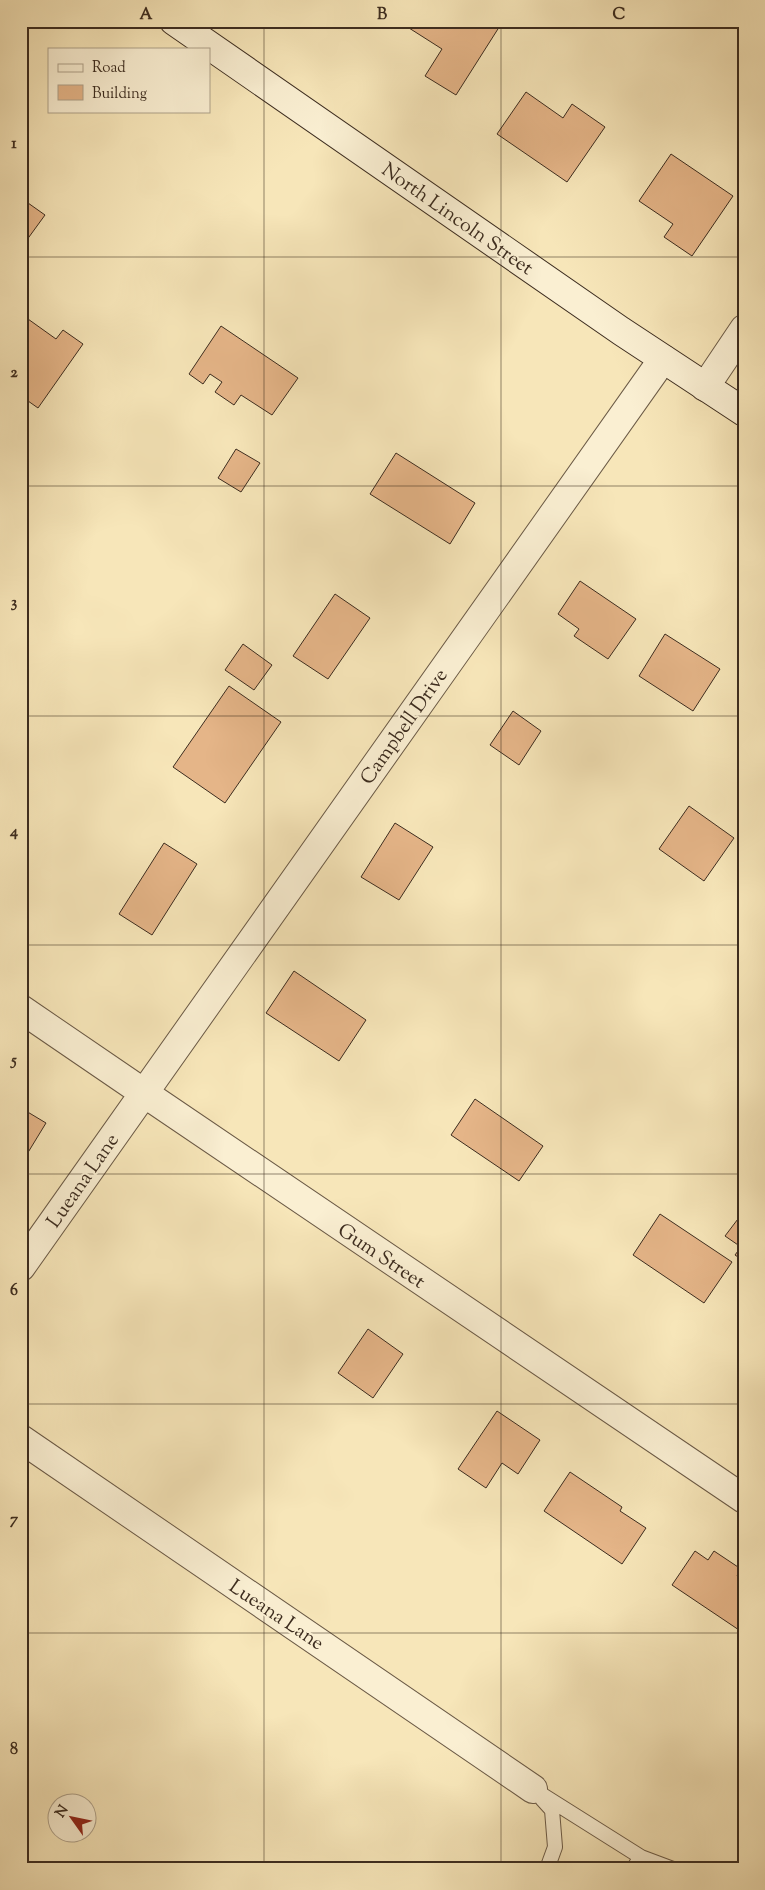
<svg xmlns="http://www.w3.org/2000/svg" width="765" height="1890" font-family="'Sorts Mill Goudy',serif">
  <rect width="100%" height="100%" fill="#f7e6b9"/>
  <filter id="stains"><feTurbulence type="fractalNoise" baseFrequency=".004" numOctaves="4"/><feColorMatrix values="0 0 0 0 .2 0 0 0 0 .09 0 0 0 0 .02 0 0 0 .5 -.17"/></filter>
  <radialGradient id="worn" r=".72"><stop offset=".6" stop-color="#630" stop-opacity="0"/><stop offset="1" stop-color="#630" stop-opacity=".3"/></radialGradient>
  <path fill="#e5b588" stroke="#3c2c1f" d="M 413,21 L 503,21 L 456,95 L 425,76 L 442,49 L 409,28 Z
    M 526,92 L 563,118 L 572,104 L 605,127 L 567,182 L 497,134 Z
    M 671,154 L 733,196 L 692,256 L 664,237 L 673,224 L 639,201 Z
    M 21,198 L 45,215 L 21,248 Z
    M 21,314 L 56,339 L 63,330 L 83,344 L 38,408 L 21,396 Z
    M 221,326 L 298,378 L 272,415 L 241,395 L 234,405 L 215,392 L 222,382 L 210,374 L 203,384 L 189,374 Z
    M 236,449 L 260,463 L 241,492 L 218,478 Z
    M 396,453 L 475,503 L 450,544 L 370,494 Z
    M 580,581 L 636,619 L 608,659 L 574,636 L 579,629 L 558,614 Z
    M 335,594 L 370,618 L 328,679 L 293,656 Z
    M 665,634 L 720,669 L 693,711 L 639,676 Z
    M 243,644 L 272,665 L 254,690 L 225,670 Z
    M 229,686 L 281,722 L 225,803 L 173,767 Z
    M 513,711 L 541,731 L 519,765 L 490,745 Z
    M 689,806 L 734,838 L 704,881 L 659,849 Z
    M 395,823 L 433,847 L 399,900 L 361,877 Z
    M 164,843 L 197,864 L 152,935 L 119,914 Z
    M 294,971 L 366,1020 L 339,1061 L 266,1013 Z
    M 475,1099 L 543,1146 L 519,1181 L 451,1135 Z
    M 21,1108 L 46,1123 L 24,1159 L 21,1157 Z
    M 744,1211 L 744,1261 L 735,1255 L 741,1247 L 725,1236 Z
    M 660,1214 L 732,1262 L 704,1303 L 633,1255 Z
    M 368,1329 L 403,1354 L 373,1398 L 338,1373 Z
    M 497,1411 L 540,1440 L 518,1474 L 502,1463 L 486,1488 L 458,1469 Z
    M 570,1472 L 622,1507 L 620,1511 L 646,1528 L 622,1564 L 544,1511 Z
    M 695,1551 L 708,1560 L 714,1551 L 741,1569 L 737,1576 L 744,1581 L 744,1629 L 742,1632 L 672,1585 Z"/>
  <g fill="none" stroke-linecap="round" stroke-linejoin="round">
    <g stroke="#6b5a46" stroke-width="16">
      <path id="lane" d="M 533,1789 L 641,1857 L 673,1869
        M 542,1799 L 552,1810 L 555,1847 L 547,1869
        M 633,1869 L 641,1857"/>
    </g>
    <g stroke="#6b5a46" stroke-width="30">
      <path id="street" d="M 705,387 L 744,329
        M 21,1009 L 144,1093 L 744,1499
        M 21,1267 L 663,359
        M 21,1439 L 533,1789"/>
    </g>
    <g stroke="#3c2c1f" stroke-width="30">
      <path id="secondary" d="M 174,21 L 621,331 L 744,412"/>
    </g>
    <use href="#lane" stroke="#faefd2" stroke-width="14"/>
    <use href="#street" stroke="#faefd2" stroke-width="28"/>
    <use href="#secondary" stroke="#faefd2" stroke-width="28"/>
  </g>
  <path fill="none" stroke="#3c2c1f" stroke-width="1" stroke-opacity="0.55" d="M 264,21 L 264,1869M 501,21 L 501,1869M 21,257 L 744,257M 21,486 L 744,486M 21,716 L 744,716M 21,945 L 744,945M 21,1174 L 744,1174M 21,1404 L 744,1404M 21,1633 L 744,1633"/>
  <g text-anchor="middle" stroke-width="4" stroke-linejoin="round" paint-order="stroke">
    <g font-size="20" fill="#3c2c1f" stroke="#faefd2">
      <text transform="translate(458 218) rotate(35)" y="7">North Lincoln Street</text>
      <text transform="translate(403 726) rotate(-55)" y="7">Campbell Drive</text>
      <text transform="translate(82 1180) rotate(-55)" y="7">Lueana Lane</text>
      <text transform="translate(382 1255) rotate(34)" y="7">Gum Street</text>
      <text transform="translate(277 1614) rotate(34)" y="7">Lueana Lane</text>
    </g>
  </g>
  <rect width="765" height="1890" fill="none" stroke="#f7e6b9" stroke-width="55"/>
  <rect x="48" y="48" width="162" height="65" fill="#faefd2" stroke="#aea18a"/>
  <rect x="58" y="64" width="25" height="8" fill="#faefd2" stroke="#aea18a"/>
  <text x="92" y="72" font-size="15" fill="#3c2c1f">Road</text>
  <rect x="58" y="85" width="25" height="15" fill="#e5b588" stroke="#aea18a"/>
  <text x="92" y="98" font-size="15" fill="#3c2c1f">Building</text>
  <g transform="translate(72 1818) rotate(303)"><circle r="24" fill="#faefd2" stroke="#aea18a"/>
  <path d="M0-4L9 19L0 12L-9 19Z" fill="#8f2418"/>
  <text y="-8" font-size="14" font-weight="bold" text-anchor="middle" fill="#3c2c1f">N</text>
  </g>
  <rect x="28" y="28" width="710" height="1834" fill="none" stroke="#3c2c1f" stroke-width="2"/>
  <g font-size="16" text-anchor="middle" font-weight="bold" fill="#3c2c1f">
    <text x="146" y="19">A</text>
    <text x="382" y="19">B</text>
    <text x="619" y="19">C</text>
    <text x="14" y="148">1</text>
    <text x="14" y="377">2</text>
    <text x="14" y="607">3</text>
    <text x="14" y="836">4</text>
    <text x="14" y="1065">5</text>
    <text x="14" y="1295">6</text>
    <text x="14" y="1524">7</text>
    <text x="14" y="1754">8</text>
  </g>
  <rect width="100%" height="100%" filter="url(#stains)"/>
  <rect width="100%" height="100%" fill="url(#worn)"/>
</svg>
